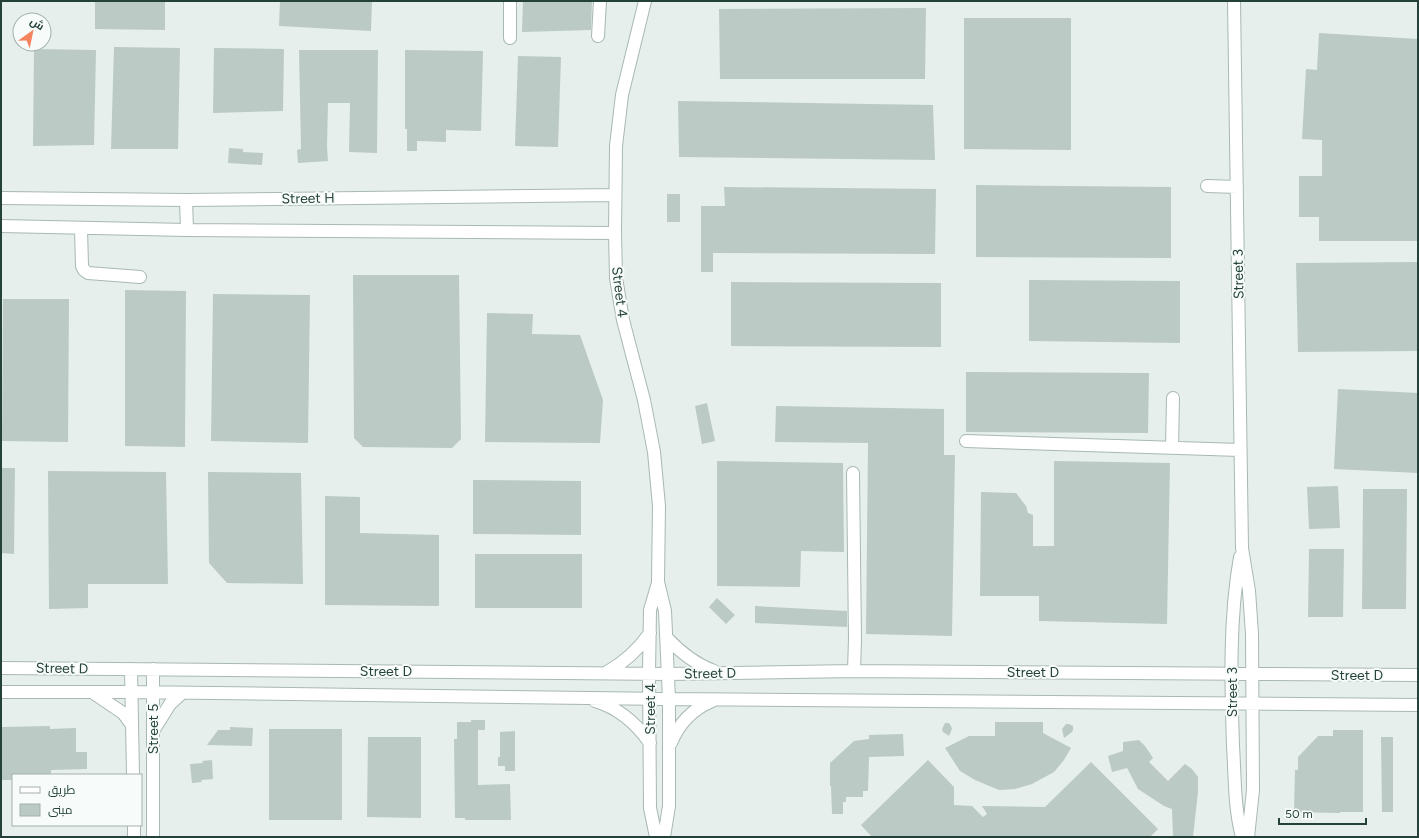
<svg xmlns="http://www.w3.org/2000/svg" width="1419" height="838" font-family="Figtree,Cairo,sans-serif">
  <rect width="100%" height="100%" fill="#e6efeb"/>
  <path fill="#bbcac4" d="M 95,1 L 165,1 L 165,30 L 95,29 Z
    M 280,1 L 372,1 L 371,31 L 279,26 Z
    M 523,1 L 592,1 L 591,30 L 522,32 Z
    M 926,8 L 925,79 L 720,79 L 719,9 Z
    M 964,18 L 1071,18 L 1071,150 L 964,149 Z
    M 1319,33 L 1418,39 L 1418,241 L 1319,241 L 1319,217 L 1299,217 L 1299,176 L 1322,176 L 1322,140 L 1302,139 L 1306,69 L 1317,70 Z
    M 114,47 L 180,48 L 178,149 L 111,149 Z
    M 214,48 L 284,49 L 283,111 L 213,113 Z
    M 34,49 L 96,50 L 94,145 L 33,146 Z
    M 299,50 L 378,50 L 377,153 L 349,152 L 350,103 L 328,103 L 327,147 L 328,161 L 298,163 L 297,150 L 301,149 Z
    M 405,50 L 483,51 L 481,131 L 446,130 L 446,142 L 417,141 L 417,151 L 407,151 L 407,129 L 405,129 Z
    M 518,56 L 561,57 L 558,147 L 515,146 Z
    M 678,101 L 933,105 L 935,160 L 679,157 Z
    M 229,148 L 243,149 L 243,152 L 263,153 L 262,165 L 228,163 Z
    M 976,185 L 1171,187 L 1171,258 L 976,257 Z
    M 724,187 L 936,189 L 935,254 L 713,253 L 713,272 L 701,272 L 701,206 L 725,206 Z
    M 667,194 L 680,194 L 680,222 L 667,222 Z
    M 1418,262 L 1418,351 L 1298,352 L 1296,263 Z
    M 353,275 L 459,275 L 461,439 L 452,448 L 363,447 L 354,438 Z
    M 1029,280 L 1180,281 L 1180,343 L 1029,341 Z
    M 731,282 L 941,283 L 941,347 L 731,346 Z
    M 125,290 L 186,291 L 185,447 L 125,446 Z
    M 213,294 L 310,295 L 308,443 L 211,441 Z
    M 3,299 L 69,299 L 68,442 L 2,441 Z
    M 487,313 L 533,314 L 532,334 L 580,335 L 603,400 L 600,443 L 485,442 Z
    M 966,372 L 1149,373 L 1148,433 L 966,432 Z
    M 1338,389 L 1418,393 L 1418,473 L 1334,469 Z
    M 707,403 L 715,441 L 702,444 L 695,406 Z
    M 776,406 L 944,409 L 944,455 L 955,455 L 952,636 L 866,634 L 868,443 L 775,442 Z
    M 717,461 L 843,463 L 844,552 L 801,551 L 800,587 L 717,586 Z
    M 1054,461 L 1170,463 L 1167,624 L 1039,621 L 1039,596 L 980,596 L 981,492 L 1016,493 L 1026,506 L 1028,513 L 1033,515 L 1033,546 L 1054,546 Z
    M 1,468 L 15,468 L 14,554 L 1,553 Z
    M 48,471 L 166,472 L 168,584 L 88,584 L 88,608 L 49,609 Z
    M 208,472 L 301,473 L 303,584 L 227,583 L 209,563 Z
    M 473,480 L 581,481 L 581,535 L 473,534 Z
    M 1338,486 L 1340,528 L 1309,529 L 1307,487 Z
    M 1363,489 L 1407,489 L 1406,609 L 1362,609 Z
    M 325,496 L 360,497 L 360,533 L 439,535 L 439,606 L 325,605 Z
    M 1309,549 L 1344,549 L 1343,617 L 1308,617 Z
    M 475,554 L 582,554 L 582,608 L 475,608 Z
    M 717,598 L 735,615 L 726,624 L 709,607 Z
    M 755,606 L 847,611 L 847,627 L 755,623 Z
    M 471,720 L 485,720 L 485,730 L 478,730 L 478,785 L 510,784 L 511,820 L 465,820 L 465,818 L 455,818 L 454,739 L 457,739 L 457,722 L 471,722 Z
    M 995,722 L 1043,722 L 1043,733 L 1071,748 L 1064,760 L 1054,772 L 1032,784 L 1015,789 L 999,790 L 975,780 L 960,771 L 945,748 L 969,736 L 995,736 Z
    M 945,723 L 949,723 L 951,726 L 952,729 L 949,736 L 943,732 L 942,729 Z
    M 1066,724 L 1069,724 L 1073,726 L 1073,730 L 1072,732 L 1064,738 L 1062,729 Z
    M 50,726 L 50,729 L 76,728 L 76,752 L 87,752 L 87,769 L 51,770 L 51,775 L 13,775 L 13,780 L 1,780 L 1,727 Z
    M 230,727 L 253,728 L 252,746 L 207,745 L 218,730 L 230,730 Z
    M 269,729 L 342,729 L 342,820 L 269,820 Z
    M 1333,730 L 1363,730 L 1363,812 L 1340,812 L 1340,813 L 1294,812 L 1295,770 L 1298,770 L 1298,757 L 1318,736 L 1333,736 Z
    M 515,731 L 515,771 L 505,771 L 505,766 L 498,766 L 498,757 L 500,757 L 500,732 Z
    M 903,734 L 904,756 L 869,757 L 868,791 L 863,791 L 863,797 L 846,797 L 846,802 L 843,802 L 843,814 L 832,814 L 831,786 L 830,786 L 830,763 L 854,741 L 869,739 L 869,735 Z
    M 368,737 L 421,737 L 421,818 L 367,817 Z
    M 1381,737 L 1393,737 L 1393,812 L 1382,812 Z
    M 1139,740 L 1145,746 L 1153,758 L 1149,762 L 1168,781 L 1185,764 L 1192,769 L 1198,777 L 1198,792 L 1193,837 L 1173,837 L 1172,809 L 1164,806 L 1138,789 L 1127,768 L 1112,772 L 1108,756 L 1123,751 L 1123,742 Z
    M 212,760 L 213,779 L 201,780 L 202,782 L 192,783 L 190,764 L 203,763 L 202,761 Z
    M 928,760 L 954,787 L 954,805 L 972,806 L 983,817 L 987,814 L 982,806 L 1045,807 L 1091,762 L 1158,829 L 1150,837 L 872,837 L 861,825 Z"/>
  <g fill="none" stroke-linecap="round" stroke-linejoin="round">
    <g stroke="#a8b8b2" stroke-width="14">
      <path id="minor" d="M 510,1 L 510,38
        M 645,1 L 622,95 L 616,146 L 615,233 L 616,278 L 623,320 L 644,400 L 654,452 L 659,506 L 658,582 L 665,611 L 669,699 L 669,806 L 664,837
        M 1234,1 L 1242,548 L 1249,591 L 1252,634 L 1253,790 L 1248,837
        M 598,36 L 600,1
        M 1207,186 L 1237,187
        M 1,198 L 186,200 L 615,195
        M 186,200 L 187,230
        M 1,226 L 187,230 L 615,233
        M 81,228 L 82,266 L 84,270 L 88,273 L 140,277
        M 966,441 L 1240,450
        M 1172,448 L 1173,398
        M 853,473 L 855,639 L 854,671
        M 1240,557 C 1229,619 1231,683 1233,746 C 1235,776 1234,807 1242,837
        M 666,637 C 680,652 695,664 714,671
        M 1,668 L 668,674 L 854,671 L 1418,675
        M 131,669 L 133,775
        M 607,672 C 625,662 638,650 650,633
        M 1,692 L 132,692 L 669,699 L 1418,705
        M 92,692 L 123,713 L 132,725
        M 595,701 C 619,708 636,723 650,743
        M 153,731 L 170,704 L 182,693
        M 671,743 C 679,723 693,709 712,701
        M 134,825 L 134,837
        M 153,837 L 153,669
        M 656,837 L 650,808 L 649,673 L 650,610 L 658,583"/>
    </g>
    <use href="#minor" stroke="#fff" stroke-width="12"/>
  </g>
  <g text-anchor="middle" stroke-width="4" stroke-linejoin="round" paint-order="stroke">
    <g font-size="14" fill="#24423a" stroke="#f7fbf9">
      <text transform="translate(308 198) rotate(-1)" y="5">Street H</text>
      <text transform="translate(1238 274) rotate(-91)" y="5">Street 3</text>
      <text transform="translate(620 292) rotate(83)" y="5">Street 4</text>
      <text transform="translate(62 668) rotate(1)" y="5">Street D</text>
      <text x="386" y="676">Street D</text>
      <text x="1033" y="677">Street D</text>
      <text transform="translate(710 673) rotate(-1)" y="5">Street D</text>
      <text x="1357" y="680">Street D</text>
      <text transform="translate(1232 692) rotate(-90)" y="5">Street 3</text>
      <text transform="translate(650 709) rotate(-90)" y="5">Street 4</text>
      <text transform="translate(153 729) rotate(-90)" y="5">Street 5</text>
    </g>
  </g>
  <rect width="1419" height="838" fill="none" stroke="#24423a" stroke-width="4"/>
  <rect x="12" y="774" width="130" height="52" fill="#f7fbf9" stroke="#a3b1ad"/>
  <rect x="20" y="787" width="20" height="6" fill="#ffffff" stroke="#a3b1ad"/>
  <text x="48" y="794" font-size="12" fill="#24423a">طريق</text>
  <rect x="20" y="804" width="20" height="12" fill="#bbcac4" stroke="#a3b1ad"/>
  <text x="48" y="814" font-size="12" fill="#24423a">مبنى</text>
  <g transform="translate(32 32) rotate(33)"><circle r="19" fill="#f7fbf9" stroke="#a3b1ad"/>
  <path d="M0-3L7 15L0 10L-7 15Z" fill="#f4845f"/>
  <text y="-6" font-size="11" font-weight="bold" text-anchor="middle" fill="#24423a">ش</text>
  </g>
  <path d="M1279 818v6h87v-6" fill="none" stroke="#24423a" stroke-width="2"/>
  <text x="1285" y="818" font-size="12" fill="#24423a" stroke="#f7fbf9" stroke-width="3" paint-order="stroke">50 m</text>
</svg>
